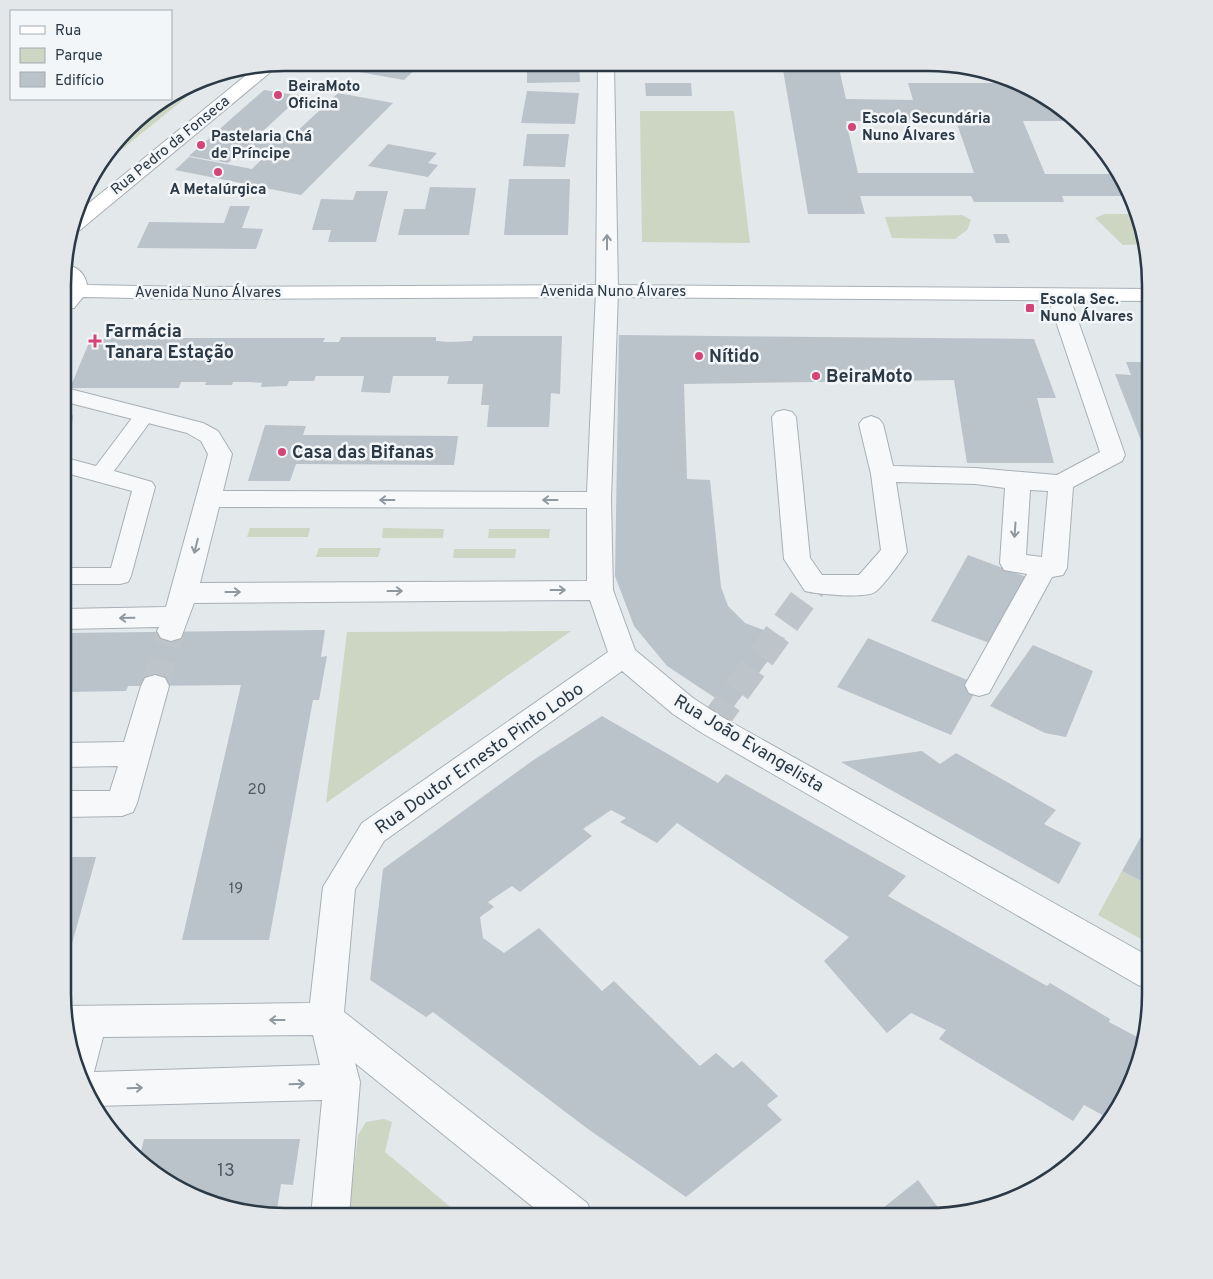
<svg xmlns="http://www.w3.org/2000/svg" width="1213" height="1279" font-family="Overpass,sans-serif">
  <rect width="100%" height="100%" fill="#e3e8eb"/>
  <path fill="#ccd6c3" d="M 215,74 L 94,172 L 139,118 Z
    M 640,111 L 734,111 L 750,243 L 642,242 Z
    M 1105,214 L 1139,214 L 1145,244 L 1123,245 L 1095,218 Z
    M 962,215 L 971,220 L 967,230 L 955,239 L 892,238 L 885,217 Z
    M 250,528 L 310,528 L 308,537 L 247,537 Z
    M 383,528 L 444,529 L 443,538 L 382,538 Z
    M 489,529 L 550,529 L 549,538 L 488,538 Z
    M 319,548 L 381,548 L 378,557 L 316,557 Z
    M 454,549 L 516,549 L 515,558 L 453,558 Z
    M 571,631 L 326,803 L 347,632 Z
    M 1122,871 L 1150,886 L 1150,944 L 1098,915 Z
    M 384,1119 L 392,1122 L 385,1152 L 461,1216 L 348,1216 L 358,1135 L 366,1122 Z"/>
  <path fill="#bac2ca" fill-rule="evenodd" d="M 369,63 L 422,63 L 404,80 L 359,72 Z
    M 527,63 L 579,63 L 580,82 L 527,83 Z
    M 782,64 L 838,64 L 846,99 L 913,100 L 908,83 L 1012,83 L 1039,93 L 1069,121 L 1023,121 L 1045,174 L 1119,174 L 1130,196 L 1062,196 L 1064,202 L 974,202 L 971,196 L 860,196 L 865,214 L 808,214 ZM 846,121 L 956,121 L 974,173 L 858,173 Z
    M 645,83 L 691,83 L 692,96 L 646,96 Z
    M 264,90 L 301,96 L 263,131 L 291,137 L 338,93 L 393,103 L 301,195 L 175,170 L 189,157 L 252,169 L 263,158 L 239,153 L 228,163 L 189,156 Z
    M 527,91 L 579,93 L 575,124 L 521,123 Z
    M 527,134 L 569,134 L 565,167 L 523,166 Z
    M 388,144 L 437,153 L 428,163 L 438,165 L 428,177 L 368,166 Z
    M 509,179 L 570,179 L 568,235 L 504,235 Z
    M 430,187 L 476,188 L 469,235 L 398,235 L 404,209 L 425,209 Z
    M 356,191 L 388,191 L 376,242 L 328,242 L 331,230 L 312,230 L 321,199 L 353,200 Z
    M 230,206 L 250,206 L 242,228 L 263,229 L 256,249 L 137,248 L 149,222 L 224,223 Z
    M 993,234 L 1007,234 L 1010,243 L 996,243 Z
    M 619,335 L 1034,339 L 1056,398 L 1037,398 L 1054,463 L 967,463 L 954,380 L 684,384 L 687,479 L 710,480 L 721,587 L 728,606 L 745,623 L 785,638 L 732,709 L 667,666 L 634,626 L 615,576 Z
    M 473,336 L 562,336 L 560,394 L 551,393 L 549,427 L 487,427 L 489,405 L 481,405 L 483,384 L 447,384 L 449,376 L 393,376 L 390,393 L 361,392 L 364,376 L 316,376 L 314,381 L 289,381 L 287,386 L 261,387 L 262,383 L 250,382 L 233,382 L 232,385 L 205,385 L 206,382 L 181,382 L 179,388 L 70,388 L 91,338 L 325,338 L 323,342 L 339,342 L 341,337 L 436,337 L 436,341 L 450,342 L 472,341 Z
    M 1126,362 L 1150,362 L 1150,453 L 1146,453 L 1115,374 L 1131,375 Z
    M 66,409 L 70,411 L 73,416 L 72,425 L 66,433 Z
    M 265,425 L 306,426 L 303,435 L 458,436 L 454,465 L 296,464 L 290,481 L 248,481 Z
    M 968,555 L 1037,581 L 1000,647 L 931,621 Z
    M 325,630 L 321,657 L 327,656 L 319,700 L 313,700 L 269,940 L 182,940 L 241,685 L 128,686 L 126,691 L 65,692 L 65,633 Z
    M 868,638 L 979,685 L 951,735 L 837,687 Z
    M 1033,645 L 1093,671 L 1066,737 L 1045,733 L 990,706 Z
    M 602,716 L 718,783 L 726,774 L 906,876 L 888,896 L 1047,986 L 1050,983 L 1110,1019 L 1109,1022 L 1141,1039 L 1121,1105 L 1108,1118 L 1084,1105 L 1073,1121 L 939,1039 L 946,1030 L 911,1013 L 887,1033 L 824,961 L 849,937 L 677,823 L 657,843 L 620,822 L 626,818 L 611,810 L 583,829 L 592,836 L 520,892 L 512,886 L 488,902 L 494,907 L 480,917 L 483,938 L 504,953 L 539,928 L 602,991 L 614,981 L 700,1066 L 716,1053 L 733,1068 L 742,1061 L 778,1096 L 767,1105 L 782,1120 L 686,1197 L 588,1129 L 433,1012 L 426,1017 L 370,980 L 383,869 L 532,761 Z
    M 922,751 L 940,764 L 956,753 L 1056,810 L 1044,824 L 1081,843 L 1059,884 L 841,762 Z
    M 1144,831 L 1150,834 L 1150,886 L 1122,871 Z
    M 64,857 L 96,857 L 70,951 L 63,951 Z
    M 144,1139 L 300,1139 L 293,1185 L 281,1184 L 276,1216 L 271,1216 L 174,1187 L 140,1155 Z
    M 918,1180 L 944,1216 L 873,1216 Z"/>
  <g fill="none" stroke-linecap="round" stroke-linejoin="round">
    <path stroke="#bec5ca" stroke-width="28" stroke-dasharray="28 14" stroke-linecap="butt" d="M 155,686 L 171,631
      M 712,725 L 814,584"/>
    <g stroke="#a8b0b6" stroke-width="2">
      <path id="lane" d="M 145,409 L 152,410 L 155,415 L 114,471 L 152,482 L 155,487 L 131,576 L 128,582 L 120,584 L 65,584 L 65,568 L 111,568 L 132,491 L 66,473 L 66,458 L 96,466 L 138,410 Z"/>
    </g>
    <g stroke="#a8b0b6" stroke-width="2">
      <path id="street" d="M 598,63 L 614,63 L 618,291 L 611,500 L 613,590 L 635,650 L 693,698 L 722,717 L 1150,957 L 1150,989 L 1138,985 L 702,733 L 673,714 L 622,671 L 384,841 L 355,889 L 344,1012 L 587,1203 L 593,1216 L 544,1216 L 355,1063 L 360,1082 L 349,1216 L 311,1216 L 322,1100 L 94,1106 L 74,1066 L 63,1006 L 310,1003 L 323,887 L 362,823 L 608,652 L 590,600 L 194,603 L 181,638 L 171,641 L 161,638 L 157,631 L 159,627 L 65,629 L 65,609 L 166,607 L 208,454 L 201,441 L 187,433 L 66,402 L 66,388 L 203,423 L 218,431 L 232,454 L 223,491 L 587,492 L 596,291 ZM 219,507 L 587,508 L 587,581 L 200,583 ZM 313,1035 L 320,1065 L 94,1072 L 103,1037 Z
        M 1058,289 L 1065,291 L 1069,295 L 1125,455 L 1122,461 L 1073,487 L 1067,568 L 1063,575 L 1052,577 L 989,693 L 979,696 L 969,693 L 965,685 L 1027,574 L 1004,570 L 1000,563 L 1005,488 L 976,484 L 896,482 L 907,552 C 902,560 882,588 875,592 C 864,599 817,594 805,591 L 784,559 L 772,417 L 776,412 L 784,410 L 792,412 L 796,417 L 810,558 L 822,575 L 859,575 L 881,550 L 871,474 L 859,424 L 863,419 L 871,416 L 879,419 L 883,424 L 893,466 L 976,468 L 1057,475 L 1100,452 L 1047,295 L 1051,291 ZM 1030,490 L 1048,491 L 1042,557 L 1026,555 Z
        M 155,675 L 165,678 L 169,686 L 137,803 L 133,812 L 122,816 L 64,817 L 64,791 L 110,791 L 118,766 L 64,767 L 64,743 L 124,742 L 141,686 L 145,678 Z"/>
    </g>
    <g stroke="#a8b0b6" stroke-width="2">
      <path id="secondary" d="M 274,64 L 276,66 L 273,70 L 80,230 L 71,231 L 78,212 L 255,68 Z
        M 67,265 C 78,267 85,274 87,285 L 191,287 L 607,285 L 1150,289 L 1150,301 L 607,297 L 191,299 L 83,297 L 74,308 L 66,309 Z"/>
    </g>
    <use href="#lane" fill="#f6f8f9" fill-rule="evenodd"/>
    <use href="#street" fill="#f6f8f9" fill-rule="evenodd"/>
    <use href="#secondary" fill="#fff" fill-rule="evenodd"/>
  </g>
  <defs><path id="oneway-shaft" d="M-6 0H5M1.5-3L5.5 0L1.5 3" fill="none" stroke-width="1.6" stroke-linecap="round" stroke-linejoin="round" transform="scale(1.25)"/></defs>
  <g stroke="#90989f">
    <use href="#oneway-shaft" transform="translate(607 242) rotate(-90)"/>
    <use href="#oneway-shaft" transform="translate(387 500) rotate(-180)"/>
    <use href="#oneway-shaft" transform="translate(550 500) rotate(-180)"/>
    <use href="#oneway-shaft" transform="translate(1015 530) rotate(94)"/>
    <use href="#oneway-shaft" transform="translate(196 546) rotate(104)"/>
    <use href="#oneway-shaft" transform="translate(558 590)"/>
    <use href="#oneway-shaft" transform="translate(395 591)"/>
    <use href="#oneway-shaft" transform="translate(233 592)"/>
    <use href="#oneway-shaft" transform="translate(127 618) rotate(179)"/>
    <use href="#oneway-shaft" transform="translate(277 1020) rotate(180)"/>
    <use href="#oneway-shaft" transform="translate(297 1084) rotate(-2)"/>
    <use href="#oneway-shaft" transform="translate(135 1088) rotate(-2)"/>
  </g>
  <g fill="#d44476" stroke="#f3f6f8" stroke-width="2">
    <circle cx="278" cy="95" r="5"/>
    <circle cx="852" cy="127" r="5"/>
    <circle cx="201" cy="145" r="5"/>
    <circle cx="218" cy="172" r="5"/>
    <rect x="1025" y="303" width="10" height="10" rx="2.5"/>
    <path d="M92.5 333.5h5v5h5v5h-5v5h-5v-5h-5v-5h5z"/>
    <circle cx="699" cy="356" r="5"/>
    <circle cx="816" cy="376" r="5"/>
    <circle cx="282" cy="452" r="5"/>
  </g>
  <g text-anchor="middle" stroke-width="5" stroke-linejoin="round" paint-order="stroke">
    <g font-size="15" font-weight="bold" fill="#2a3945" stroke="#f3f6f8" text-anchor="start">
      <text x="288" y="91">BeiraMoto<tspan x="288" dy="17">Oficina</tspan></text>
      <text x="862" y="123">Escola Secundária<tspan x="862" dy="17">Nuno Álvares</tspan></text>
      <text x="211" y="141">Pastelaria Chá<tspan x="211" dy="17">de Príncipe</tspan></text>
      <text x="218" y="194" text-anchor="middle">A Metalúrgica</text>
      <text x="1040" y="304">Escola Sec.<tspan x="1040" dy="17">Nuno Álvares</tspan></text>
    </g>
    <g font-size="15" fill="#2a3945" stroke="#f3f6f8">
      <text transform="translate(170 145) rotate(-39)" y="5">Rua Pedro da Fonseca</text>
      <text x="613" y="296">Avenida Nuno Álvares</text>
      <text x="208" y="297">Avenida Nuno Álvares</text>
    </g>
    <g font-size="15" fill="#4e5b66">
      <text x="257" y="794">20</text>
      <text x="236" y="893">19</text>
    </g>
    <g font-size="18" font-weight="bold" fill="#2a3945" stroke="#f3f6f8" text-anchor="start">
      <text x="105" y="337">Farmácia<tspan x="105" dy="21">Tanara Estação</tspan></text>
      <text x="709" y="362">Nítido</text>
      <text x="826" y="382">BeiraMoto</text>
      <text x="292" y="458">Casa das Bifanas</text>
    </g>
    <g font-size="18" fill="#2a3945" stroke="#f3f6f8">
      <text transform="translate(749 743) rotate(31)" y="6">Rua João Evangelista</text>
      <text transform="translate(479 758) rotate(-35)" y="6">Rua Doutor Ernesto Pinto Lobo</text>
    </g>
    <g font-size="18" fill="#4e5b66">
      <text x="226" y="1176">13</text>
    </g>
  </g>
  <path d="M0 0H1213V1279H0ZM285 71H928A214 214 0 0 1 1142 285V994A214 214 0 0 1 928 1208H285A214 214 0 0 1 71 994V285A214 214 0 0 1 285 71Z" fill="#e3e7ea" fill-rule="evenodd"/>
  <path fill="none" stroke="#2a3945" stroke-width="2.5" d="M285 71H928A214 214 0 0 1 1142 285V994A214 214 0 0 1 928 1208H285A214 214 0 0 1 71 994V285A214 214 0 0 1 285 71Z"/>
  <rect x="10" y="10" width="162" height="90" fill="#f3f6f8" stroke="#a3aab0"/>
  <rect x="20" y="26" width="25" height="8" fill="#ffffff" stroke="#a3aab0"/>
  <text x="55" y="35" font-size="15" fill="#2a3945">Rua</text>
  <rect x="20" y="48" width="25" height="15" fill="#ccd6c3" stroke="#a3aab0"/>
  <text x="55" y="60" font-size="15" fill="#2a3945">Parque</text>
  <rect x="20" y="72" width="25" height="15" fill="#bac2ca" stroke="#a3aab0"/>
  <text x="55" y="85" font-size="15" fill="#2a3945">Edifício</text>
</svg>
